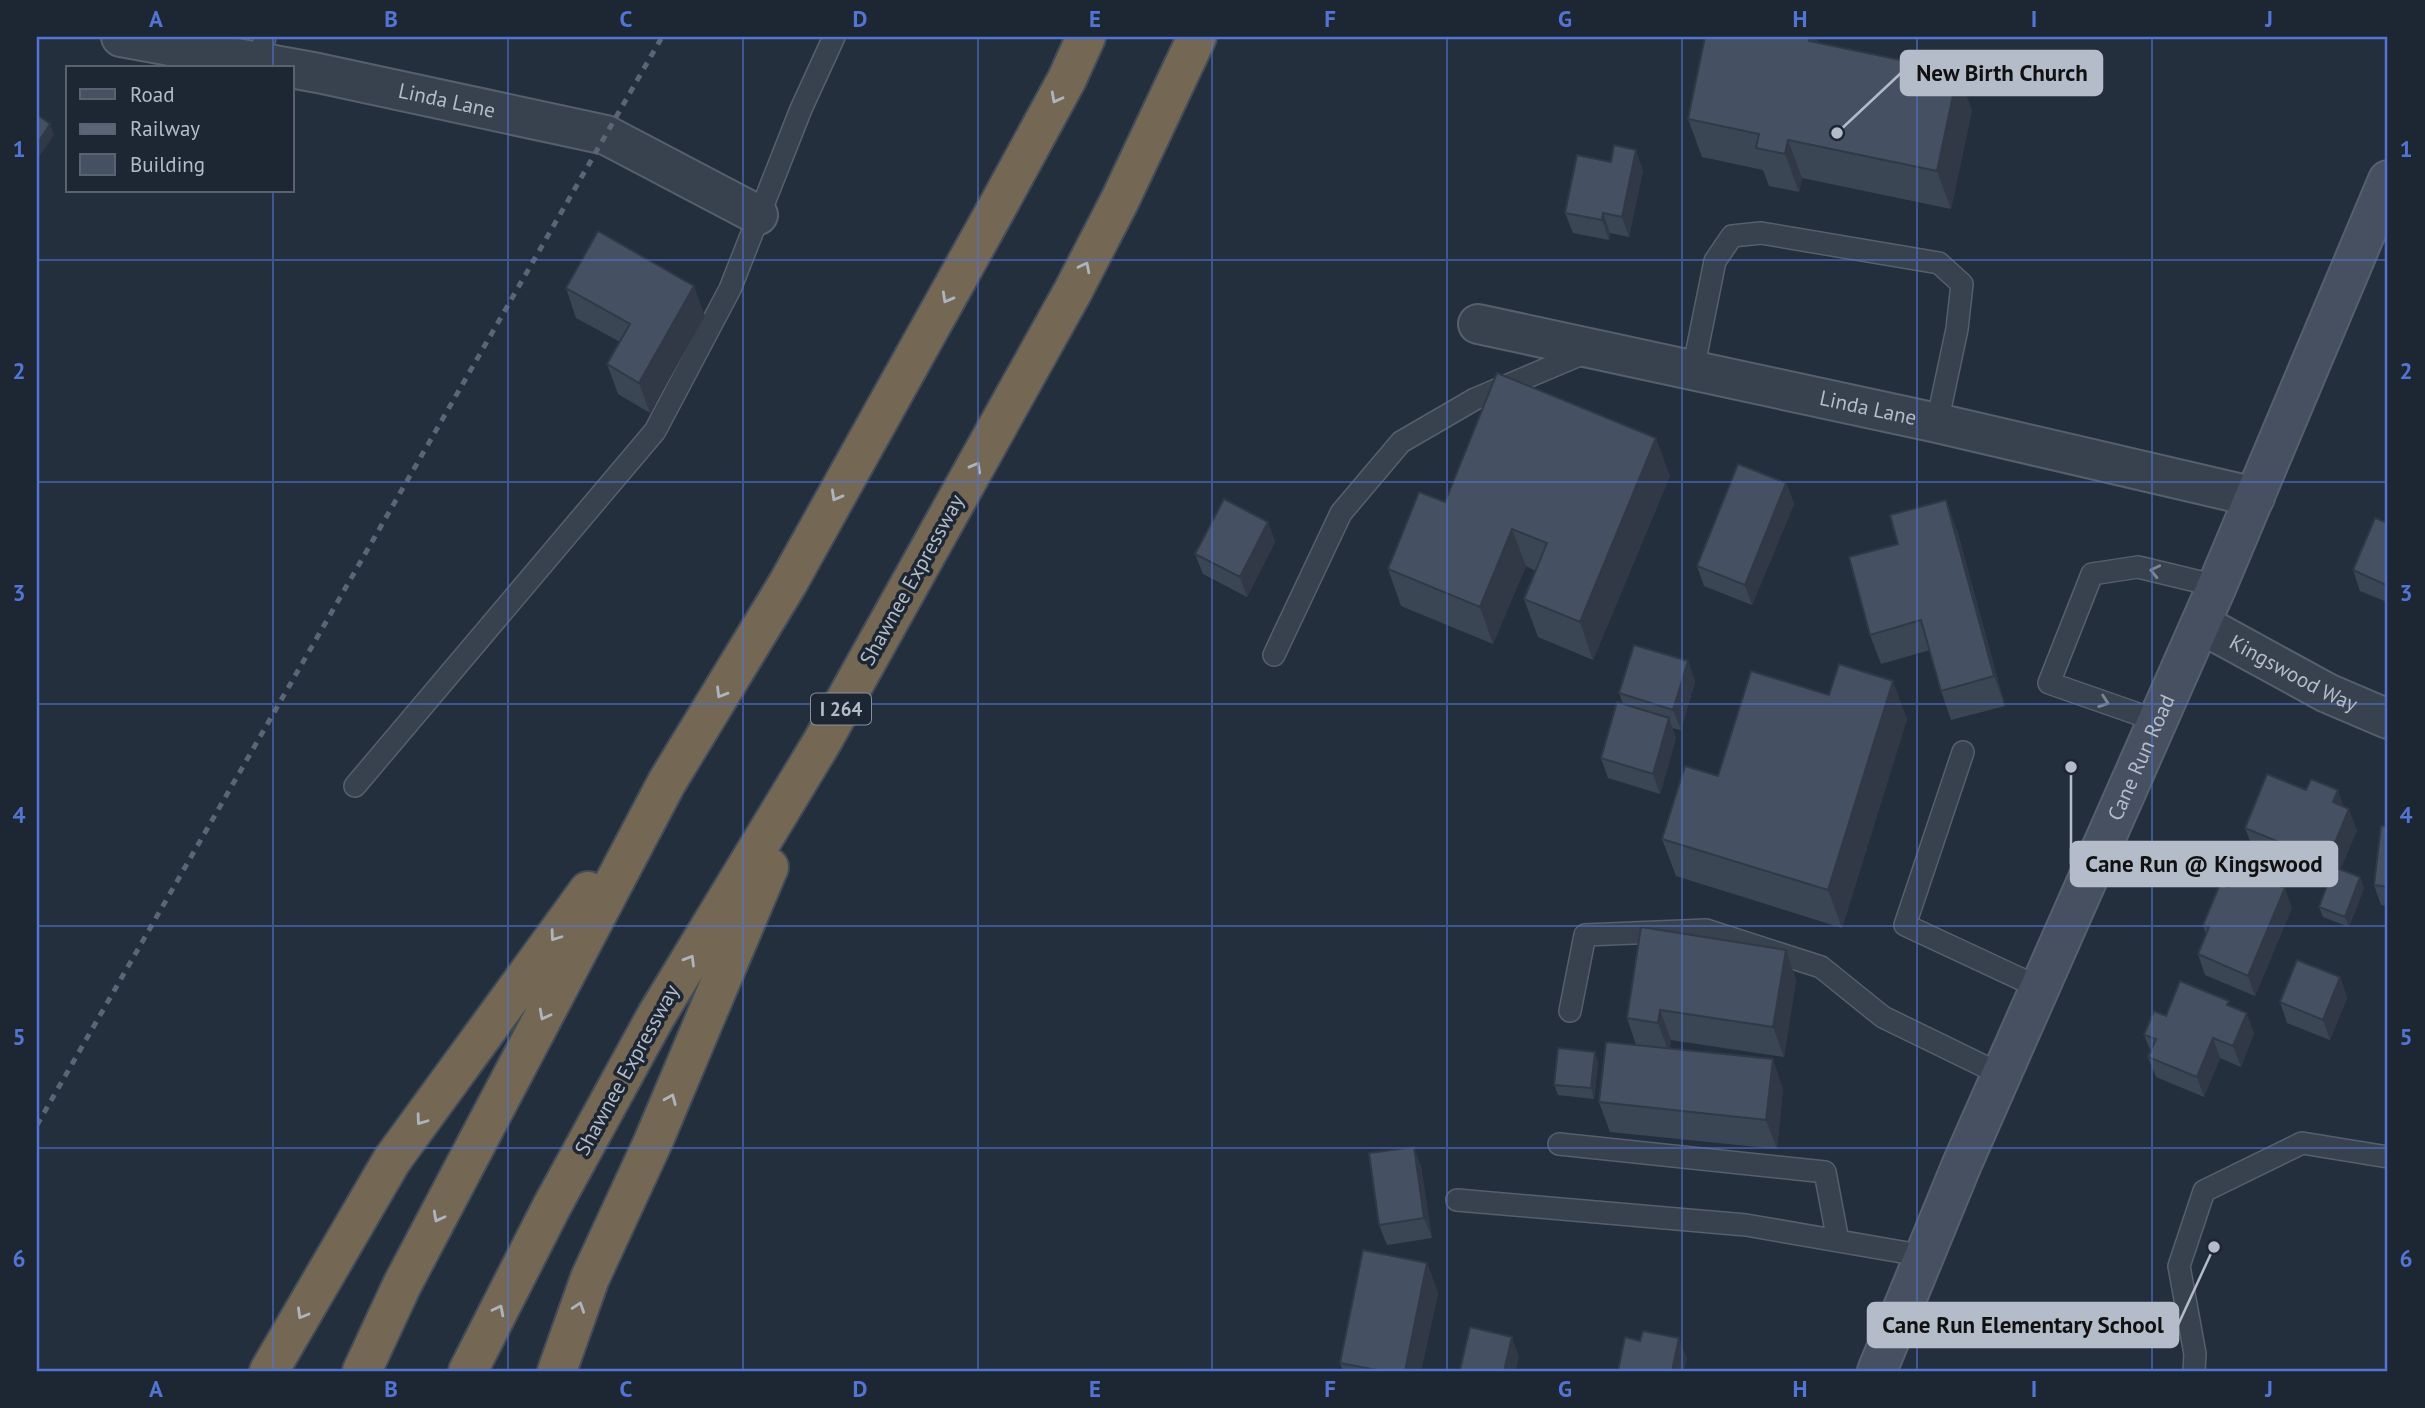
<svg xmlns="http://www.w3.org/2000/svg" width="2425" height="1408" font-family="'PT Sans',sans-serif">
  <rect width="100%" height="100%" fill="#242f3e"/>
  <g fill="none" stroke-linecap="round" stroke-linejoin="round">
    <g stroke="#565f6c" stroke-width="24">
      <path id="lane" d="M 259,62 L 265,37
        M 1693,370 L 1715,261 L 1732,236 L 1761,233 L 1939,263 L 1962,284 L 1957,329 L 1937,423
        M 1274,655 L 1341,513 L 1401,442 L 1475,399 L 1589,351
        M 2158,721 L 2049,683 L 2092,574 L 2138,567 L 2217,586
        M 1963,752 L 1905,925 L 2040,988
        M 355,786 L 655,431 L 730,289 L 801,109 L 834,37
        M 1570,1011 L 1585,935 L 1706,930 L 1821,967 L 1883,1017 L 2002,1075
        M 1559,1144 L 1825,1172 L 1838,1241
        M 1457,1200 L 1746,1225 L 1925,1256
        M 2194,1371 L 2195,1354 L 2179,1266 L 2204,1191 L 2302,1143 L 2388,1157"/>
    </g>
    <g stroke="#565f6c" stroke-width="42">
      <g id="street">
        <path id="s1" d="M 121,37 L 318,73 L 606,135 L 758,215"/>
        <path id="s2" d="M 1478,324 L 1937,423 L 2255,497"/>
        <path id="s3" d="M 2201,624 L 2327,693 L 2388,719"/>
      </g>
    </g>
    <g stroke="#565f6c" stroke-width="42">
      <g id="secondary">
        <path id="s4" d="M 1877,1371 L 1962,1164 L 2217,586 L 2388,180"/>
      </g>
    </g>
    <g stroke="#434c59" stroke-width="42">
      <path id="highway" d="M 269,1371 L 392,1160 L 588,891
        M 362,1371 L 402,1285 L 667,782 L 788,583 L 999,204 L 1067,79 L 1086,37
        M 468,1371 L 552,1206 L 656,1016 L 822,742 L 1073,291 L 1120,200 L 1197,37
        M 557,1371 L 590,1278 L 653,1142 L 769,867"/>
    </g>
    <use href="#lane" stroke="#38414e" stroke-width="21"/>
    <use href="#street" stroke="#38414e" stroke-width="38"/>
    <use href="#secondary" stroke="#465061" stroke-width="38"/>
    <use href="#highway" stroke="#746855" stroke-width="38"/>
    <path stroke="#5a6575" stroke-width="5" stroke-dasharray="7 7" stroke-linecap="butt" d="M 37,1125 L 662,37"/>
  </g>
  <path fill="#3b4654" d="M 1705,37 L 1816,37 L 1818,43 L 1972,110 L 1951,209 L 1802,178 L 1799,192 L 1769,186 L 1763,170 L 1702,157 L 1688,119 Z
    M 1643,170 L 1629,237 L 1610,233 L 1609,240 L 1573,233 L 1565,213 Z
    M 566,288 L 705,316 L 650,413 L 618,394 L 607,364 L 620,342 L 576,318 Z
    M 1670,476 L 1593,660 L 1538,637 L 1524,599 L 1536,571 L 1526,566 L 1493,644 L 1401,606 L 1388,569 L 1445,502 Z
    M 1786,483 L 1794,504 L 1752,605 L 1704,586 L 1697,566 Z
    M 1268,522 L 1275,542 L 1247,597 L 1203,574 L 1195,554 Z
    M 2388,523 L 2388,606 L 2387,602 L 2360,591 L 2353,570 Z
    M 1957,530 L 2005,706 L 1951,720 L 1941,691 L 1930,650 L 1881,664 L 1870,635 L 1898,544 Z
    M 1688,661 L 1695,682 L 1681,730 L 1672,728 L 1676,738 L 1660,794 L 1608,778 L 1601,758 L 1623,704 L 1619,693 Z
    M 1907,719 L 1842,928 L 1676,876 L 1662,839 Z
    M 2344,807 L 2357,830 L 2340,870 L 2364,888 L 2349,927 L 2323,917 L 2319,907 L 2329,880 L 2253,848 L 2245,828 Z
    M 2388,826 L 2388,906 L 2381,905 L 2374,885 Z
    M 2229,887 L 2292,908 L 2255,996 L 2205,975 L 2198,954 L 2206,934 L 2203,925 Z
    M 1786,950 L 1796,980 L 1784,1057 L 1671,1040 L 1669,1048 L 1783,1089 L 1777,1149 L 1610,1132 L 1599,1102 L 1636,1045 L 1627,1018 Z
    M 2340,977 L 2347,998 L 2330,1040 L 2287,1023 L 2280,1002 Z
    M 2231,1006 L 2254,1033 L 2241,1067 L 2220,1058 L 2204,1097 L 2156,1077 L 2148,1057 L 2151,1052 L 2144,1035 L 2166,1016 Z
    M 1598,1062 L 1594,1099 L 1558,1095 L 1554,1085 Z
    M 1414,1147 L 1421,1167 L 1432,1238 L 1387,1245 L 1379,1225 Z
    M 1427,1263 L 1438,1293 L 1421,1371 L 1343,1371 L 1340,1363 Z"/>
  <path fill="#303945" d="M 1810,37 L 1816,37 L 1826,64 L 1809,41 Z
    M 1958,72 L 1972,110 L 1951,209 L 1937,171 Z
    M 50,124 L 54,135 L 37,160 L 37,144 Z
    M 1788,140 L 1802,178 L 1799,192 L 1785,154 Z
    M 1636,150 L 1643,170 L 1629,237 L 1622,217 Z
    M 1603,213 L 1610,233 L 1609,240 L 1602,220 Z
    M 694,286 L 705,316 L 650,413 L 639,383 Z
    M 1656,438 L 1670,476 L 1593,660 L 1580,622 Z
    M 1786,483 L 1794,504 L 1752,605 L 1745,585 Z
    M 1946,500 L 1957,530 L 2005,706 L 1994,676 Z
    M 1268,522 L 1275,542 L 1247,597 L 1240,577 Z
    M 1512,529 L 1526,566 L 1493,644 L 1480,607 Z
    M 1688,661 L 1695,682 L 1681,730 L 1673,710 Z
    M 1893,681 L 1907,719 L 1842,928 L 1828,890 Z
    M 1669,718 L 1676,738 L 1660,794 L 1653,774 Z
    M 2338,790 L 2345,811 L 2333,802 Z
    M 2349,809 L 2357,830 L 2335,882 L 2327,862 Z
    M 2360,877 L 2364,888 L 2349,927 L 2345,917 Z
    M 2285,888 L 2292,908 L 2255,996 L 2248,976 Z
    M 1786,950 L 1796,980 L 1784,1057 L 1773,1027 Z
    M 2340,977 L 2347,998 L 2330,1040 L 2323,1020 Z
    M 1660,1010 L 1671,1040 L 1669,1053 L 1658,1023 Z
    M 2247,1013 L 2254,1033 L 2241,1067 L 2233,1046 Z
    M 2213,1038 L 2220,1058 L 2204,1097 L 2197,1077 Z
    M 1595,1052 L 1598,1062 L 1594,1099 L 1591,1088 Z
    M 1773,1059 L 1783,1089 L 1777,1149 L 1766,1120 Z
    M 1414,1147 L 1421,1167 L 1432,1238 L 1424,1218 Z
    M 1427,1263 L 1438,1293 L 1421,1371 L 1405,1371 Z
    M 1512,1337 L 1519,1357 L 1516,1371 L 1504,1371 Z
    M 1679,1338 L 1687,1359 L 1684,1371 L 1672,1371 Z"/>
  <path fill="#455162" stroke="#303945" stroke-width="2" d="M 1705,37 L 1810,37 L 1809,41 L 1958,72 L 1937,171 L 1788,140 L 1785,154 L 1756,148 L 1759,134 L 1688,119 Z
    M 39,116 L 50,124 L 37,144 L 37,118 Z
    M 1614,145 L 1636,150 L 1622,217 L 1603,213 L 1602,220 L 1565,213 L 1577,155 L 1611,162 Z
    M 598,231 L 694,286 L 639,383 L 607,364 L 630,324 L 566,288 Z
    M 1497,373 L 1656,438 L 1580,622 L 1524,599 L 1547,543 L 1512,529 L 1480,607 L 1388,569 L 1419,492 L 1445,502 Z
    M 1738,464 L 1786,483 L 1745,585 L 1697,566 Z
    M 1224,499 L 1268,522 L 1240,577 L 1195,554 Z
    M 1946,500 L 1994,676 L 1941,691 L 1921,620 L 1870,635 L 1849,557 L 1898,544 L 1890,515 Z
    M 2375,518 L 2388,523 L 2388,586 L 2353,570 Z
    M 1634,645 L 1688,661 L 1673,710 L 1619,693 Z
    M 1839,664 L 1893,681 L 1828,890 L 1662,839 L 1685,766 L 1718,776 L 1751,671 L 1829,695 Z
    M 1617,702 L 1669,718 L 1653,774 L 1601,758 Z
    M 2267,774 L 2306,790 L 2311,779 L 2338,790 L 2333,802 L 2349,809 L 2327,862 L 2245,828 Z
    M 2381,826 L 2388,826 L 2388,887 L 2374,885 Z
    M 2334,867 L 2360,877 L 2345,917 L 2319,907 Z
    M 2237,868 L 2285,888 L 2248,976 L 2198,954 L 2209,927 L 2203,925 L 2220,884 L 2229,887 Z
    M 1641,927 L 1786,950 L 1773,1027 L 1660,1010 L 1658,1023 L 1627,1018 Z
    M 2297,960 L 2340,977 L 2323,1020 L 2280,1002 Z
    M 2180,981 L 2229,1001 L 2227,1005 L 2247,1013 L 2233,1046 L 2213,1038 L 2197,1077 L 2148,1057 L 2156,1039 L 2144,1035 L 2154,1011 L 2166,1016 Z
    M 1606,1042 L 1773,1059 L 1766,1120 L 1599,1102 Z
    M 1558,1048 L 1595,1052 L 1591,1088 L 1554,1085 Z
    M 1414,1147 L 1424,1218 L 1379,1225 L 1369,1153 Z
    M 1363,1250 L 1427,1263 L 1405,1371 L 1382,1371 L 1340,1363 Z
    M 1470,1327 L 1512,1337 L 1504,1371 L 1460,1370 Z
    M 1643,1331 L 1679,1338 L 1672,1371 L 1618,1371 L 1625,1337 L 1640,1341 Z"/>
  <defs><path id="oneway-chevron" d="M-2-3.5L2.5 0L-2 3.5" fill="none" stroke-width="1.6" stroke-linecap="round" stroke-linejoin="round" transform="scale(1.75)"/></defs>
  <g stroke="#aeb4bd">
    <use href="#oneway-chevron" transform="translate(1056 98) rotate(118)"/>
    <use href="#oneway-chevron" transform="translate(1085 267) rotate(-63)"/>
    <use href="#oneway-chevron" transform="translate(947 298) rotate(119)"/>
    <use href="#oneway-chevron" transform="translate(976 467) rotate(-61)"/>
    <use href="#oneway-chevron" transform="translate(836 496) rotate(119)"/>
    <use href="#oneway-chevron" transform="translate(721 693) rotate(121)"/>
    <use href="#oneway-chevron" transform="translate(555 936) rotate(126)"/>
    <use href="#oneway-chevron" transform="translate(690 960) rotate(-59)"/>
    <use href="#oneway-chevron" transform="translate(544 1015) rotate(118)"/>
    <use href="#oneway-chevron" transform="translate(671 1099) rotate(-67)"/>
    <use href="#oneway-chevron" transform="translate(421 1120) rotate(126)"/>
    <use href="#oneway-chevron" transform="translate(438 1217) rotate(118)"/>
    <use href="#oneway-chevron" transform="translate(579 1307) rotate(-71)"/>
    <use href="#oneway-chevron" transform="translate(499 1310) rotate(-63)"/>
    <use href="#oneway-chevron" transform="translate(302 1314) rotate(120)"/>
  </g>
  <g stroke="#7c8592">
    <use href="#oneway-chevron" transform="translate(2155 571) rotate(-167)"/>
    <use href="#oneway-chevron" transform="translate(2104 702) rotate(19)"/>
  </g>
  <path fill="none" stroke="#5274d3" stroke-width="2" stroke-opacity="0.55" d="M 273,37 L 273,68M 508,37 L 508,1371M 743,37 L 743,1371M 978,37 L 978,1371M 1212,37 L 1212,1371M 1447,37 L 1447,1371M 1682,37 L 1682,1371M 1917,37 L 1917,1371M 2152,37 L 2152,1371M 273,191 L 273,1371M 37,260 L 2388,260M 37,482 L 2388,482M 37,704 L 2388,704M 37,926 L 2388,926M 37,1148 L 2388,1148"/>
  <g text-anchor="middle" stroke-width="7" stroke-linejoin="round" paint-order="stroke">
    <rect fill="#1d2633" stroke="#878f9c" stroke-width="2" x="811" y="693.5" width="60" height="31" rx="5"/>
    <g font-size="19" font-weight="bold" fill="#b4bcc9">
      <text x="841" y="716">I 264</text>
    </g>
    <g font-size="21" fill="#b4bcc9" stroke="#1d2633">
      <text dy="7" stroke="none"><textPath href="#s1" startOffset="332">Linda Lane</textPath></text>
      <text dy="7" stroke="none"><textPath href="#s2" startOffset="399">Linda Lane</textPath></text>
      <text transform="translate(912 580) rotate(-61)" y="7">Shawnee Expressway</text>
      <text dy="7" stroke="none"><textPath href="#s3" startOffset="105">Kingswood Way</textPath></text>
      <text dy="7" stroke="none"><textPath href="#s4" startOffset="668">Cane Run Road</textPath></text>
      <text transform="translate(627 1070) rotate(-61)" y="7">Shawnee Expressway</text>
    </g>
  </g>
  <path fill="none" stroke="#b4bcc9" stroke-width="2.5" d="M1837 133L1901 73M2071 767L2071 864M2214 1247L2178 1325"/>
  <g fill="#b4bcc9" stroke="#1d2633" stroke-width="2.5">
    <circle cx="1837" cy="133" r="7"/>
    <circle cx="2071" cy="767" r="7"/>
    <circle cx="2214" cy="1247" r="7"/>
  </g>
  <g fill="#b4bcc9" stroke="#b4bcc9" stroke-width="2.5">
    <rect x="1901" y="51" width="201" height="44" rx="7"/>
    <rect x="2071" y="842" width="266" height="44" rx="7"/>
    <rect x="1868" y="1303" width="310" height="44" rx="7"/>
  </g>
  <g font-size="23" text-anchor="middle" font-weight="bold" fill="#111">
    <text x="2002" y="81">New Birth Church</text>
    <text x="2204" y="872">Cane Run @ Kingswood</text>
    <text x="2023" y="1333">Cane Run Elementary School</text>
  </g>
  <rect width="2425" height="1408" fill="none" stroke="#1d2633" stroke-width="77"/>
  <rect x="66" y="66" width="228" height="126" fill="#1d2633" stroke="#59626f" stroke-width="2"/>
  <rect x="80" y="89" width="35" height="10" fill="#465061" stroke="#59626f" stroke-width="2"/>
  <text x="130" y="102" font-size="21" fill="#b4bcc9">Road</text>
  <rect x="80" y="124" width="35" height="10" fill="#5a6575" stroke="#59626f" stroke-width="2"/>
  <text x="130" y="136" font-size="21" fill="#b4bcc9">Railway</text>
  <rect x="80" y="154" width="35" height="21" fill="#455162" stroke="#59626f" stroke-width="2"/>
  <text x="130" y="172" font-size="21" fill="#b4bcc9">Building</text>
  <rect x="38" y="38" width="2348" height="1332" fill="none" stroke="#5274d3" stroke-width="2.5"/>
  <g font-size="23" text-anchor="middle" font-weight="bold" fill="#5274d3">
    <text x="156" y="27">A</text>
    <text x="391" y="27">B</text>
    <text x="626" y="27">C</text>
    <text x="860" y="27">D</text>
    <text x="1095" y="27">E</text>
    <text x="1330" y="27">F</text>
    <text x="1565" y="27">G</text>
    <text x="1800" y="27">H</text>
    <text x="2034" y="27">I</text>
    <text x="2269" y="27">J</text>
    <text x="19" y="157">1</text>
    <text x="2406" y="157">1</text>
    <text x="19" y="379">2</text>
    <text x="2406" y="379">2</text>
    <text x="19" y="601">3</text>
    <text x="2406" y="601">3</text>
    <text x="19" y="823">4</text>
    <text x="2406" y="823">4</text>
    <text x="19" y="1045">5</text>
    <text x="2406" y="1045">5</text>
    <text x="19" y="1267">6</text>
    <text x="2406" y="1267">6</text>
    <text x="156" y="1397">A</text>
    <text x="391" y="1397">B</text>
    <text x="626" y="1397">C</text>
    <text x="860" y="1397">D</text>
    <text x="1095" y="1397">E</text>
    <text x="1330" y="1397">F</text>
    <text x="1565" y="1397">G</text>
    <text x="1800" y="1397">H</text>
    <text x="2034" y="1397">I</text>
    <text x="2269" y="1397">J</text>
  </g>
</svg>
